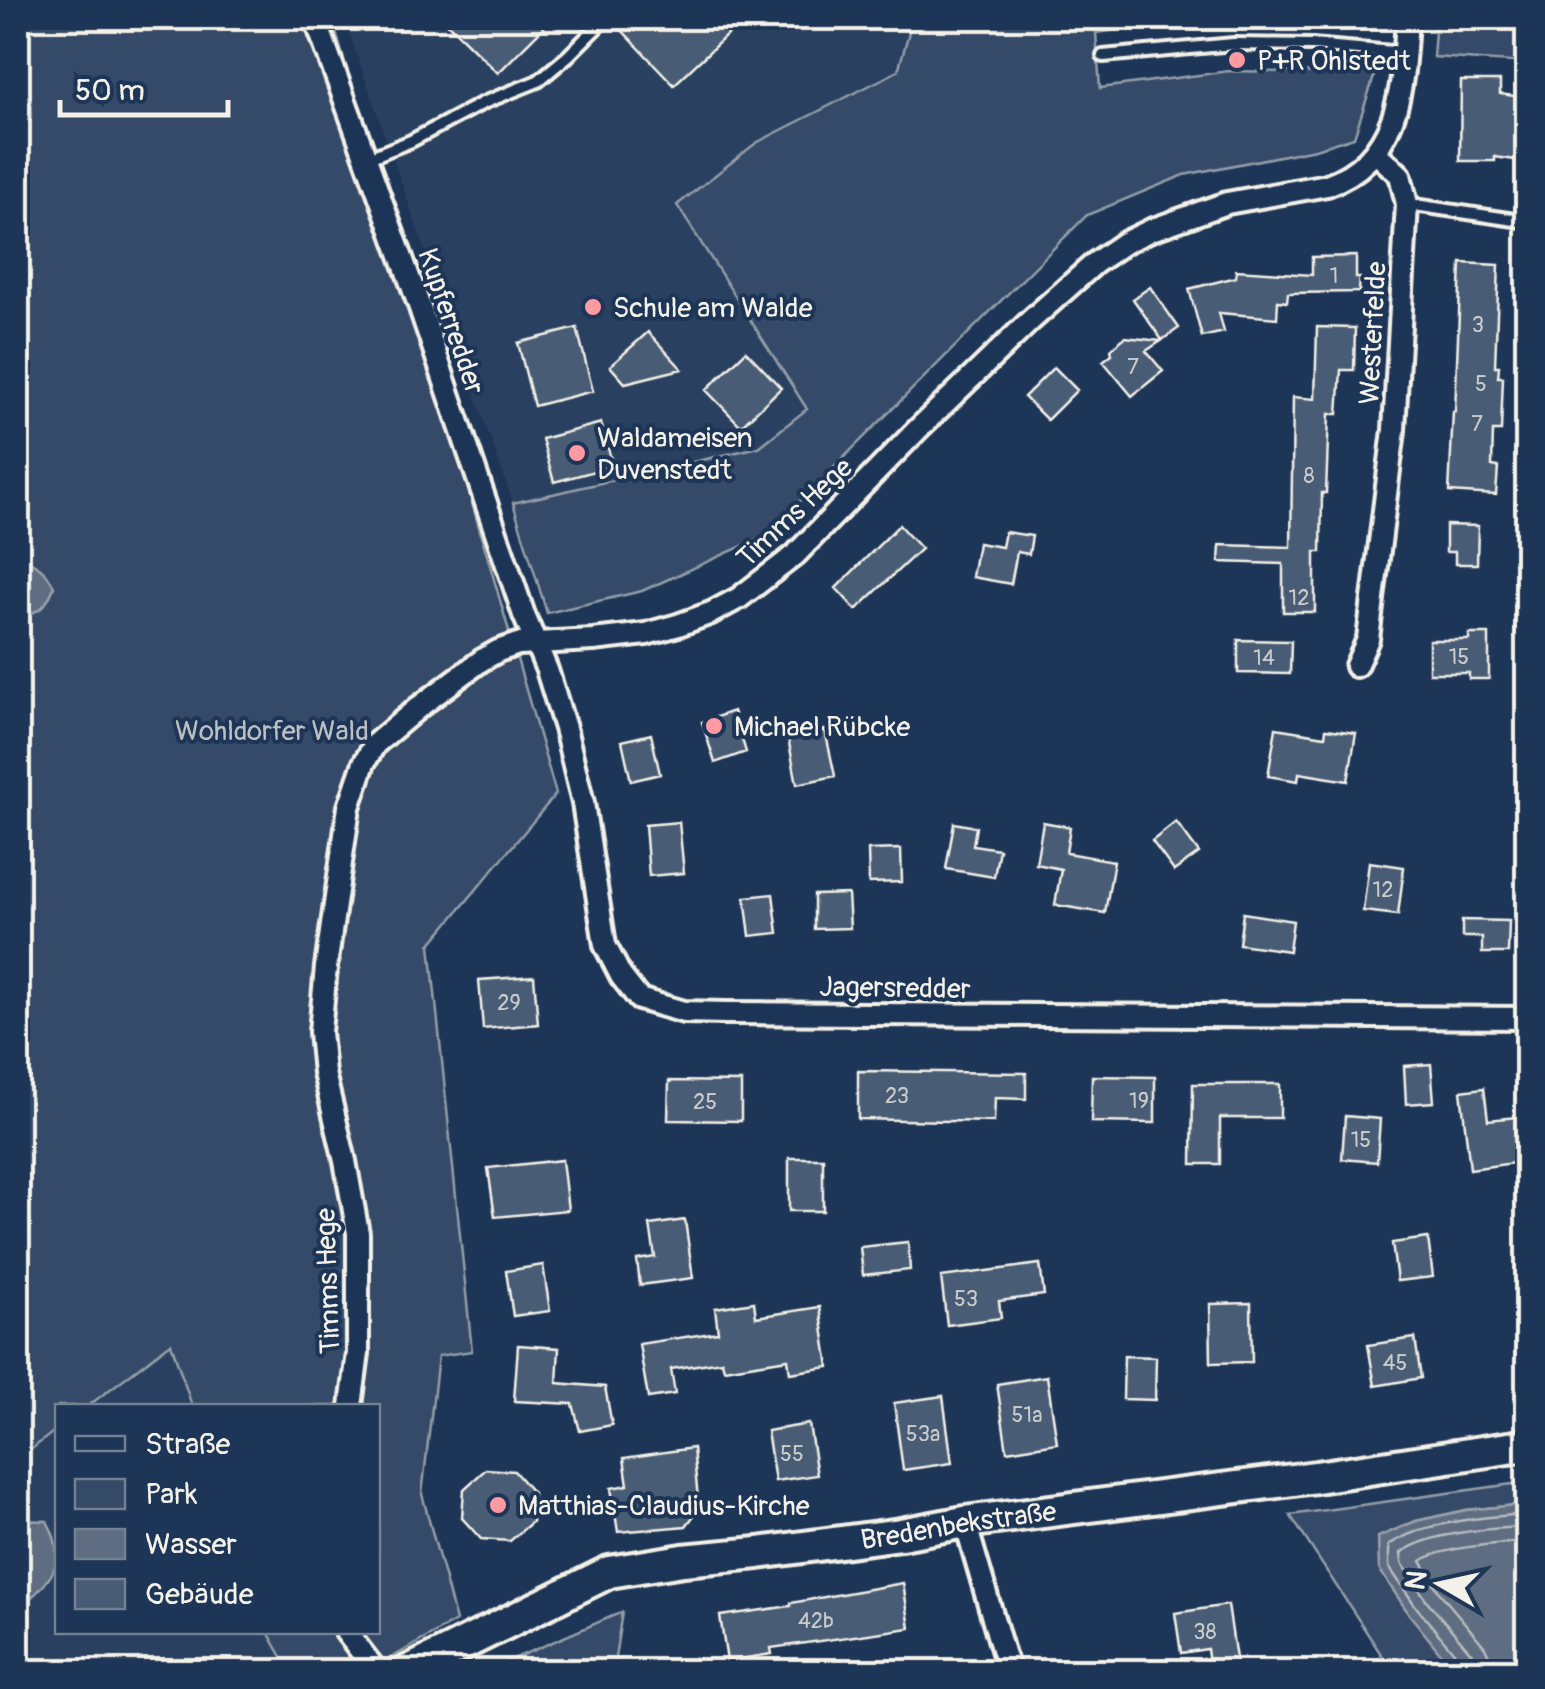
<svg xmlns="http://www.w3.org/2000/svg" width="1545" height="1689" font-family="Pangolin,sans-serif">
  <rect width="100%" height="100%" fill="#1d3557"/>
  <filter id="ink" filterUnits="userSpaceOnUse"><feTurbulence type="fractalNoise" baseFrequency=".01" numOctaves="2"/><feDisplacementMap in="SourceGraphic" scale="20" xChannelSelector="R" yChannelSelector="G"/><feConvolveMatrix kernelMatrix="1 2 1 2 8 2 1 2 1" color-interpolation-filters="sRGB"/></filter>
  <g filter="url(#ink)">
    <path fill="#2a4060" d="M 344,18 L 913,18 L 898,70 L 756,143 L 677,205 L 807,408 L 759,447 L 513,503 Z
      M 172,1343 L 192,1406 L 58,1406 L 58,1632 L 268,1632 L 290,1671 L 18,1672 L 18,1355 Z"/>
    <path fill="#354a67" stroke="#949ea8" stroke-width="2.5" d="M 18,18 L 332,18 L 556,794 L 430,945 L 472,1351 L 438,1356 L 422,1494 L 456,1621 L 368,1671 L 290,1671 L 268,1632 L 378,1632 L 378,1406 L 192,1406 L 171,1343 L 88,1406 L 58,1406 L 57,1429 L 18,1460 Z
      M 913,18 L 1198,18 L 1096,33 L 1100,88 L 1229,71 L 1375,74 L 1354,137 L 1315,149 L 1184,175 L 1087,215 L 765,536 L 642,591 L 547,613 L 513,503 L 759,447 L 807,409 L 677,205 L 756,143 L 898,71 Z
      M 1436,18 L 1461,21 L 1462,18 L 1527,18 L 1527,63 L 1433,57 Z
      M 1527,1482 L 1527,1504 L 1466,1510 L 1416,1521 L 1379,1537 L 1450,1665 L 1459,1671 L 1392,1671 L 1290,1515 Z
      M 622,1612 L 613,1671 L 485,1671 Z"/>
    <path fill="#5e6d82" stroke="#9aa2ab" stroke-width="2.5" d="M 18,556 C 36,564 46,568 54,587 C 46,608 40,612 18,617 Z
      M 1527,1504 L 1527,1671 L 1459,1671 L 1450,1665 L 1409,1614 L 1379,1569 L 1378,1537 L 1416,1521 L 1466,1510 Z
      M 18,1520 L 47,1521 C 69,1561 52,1583 18,1608 Z"/>
    <g fill="none" stroke-linecap="round" stroke-linejoin="round">
      <path stroke="#b8bcbf" stroke-width="2.5" d="M 1464,1672 L 1462,1662 L 1417,1608 L 1389,1567 L 1389,1545 C 1425,1521 1485,1517 1528,1514
        M 1476,1672 L 1473,1655 L 1427,1601 L 1402,1563 L 1401,1553 C 1430,1532 1492,1528 1528,1527
        M 1491,1672 L 1490,1658 L 1485,1647 L 1439,1592 L 1421,1561 C 1441,1547 1501,1543 1528,1542"/>
    </g>
    <path fill="#485b74" stroke="#f4f1e8" stroke-width="2.5" d="M 442,18 L 553,18 L 498,73 Z
      M 631,18 L 745,18 L 674,85 L 620,28 Z
      M 1461,81 L 1500,81 L 1500,94 L 1528,98 L 1528,162 L 1495,157 L 1495,161 L 1460,161 Z
      M 1356,256 L 1356,278 L 1360,278 L 1359,292 L 1288,293 L 1287,302 L 1278,301 L 1277,318 L 1219,313 L 1224,332 L 1202,337 L 1189,289 L 1236,277 L 1236,270 L 1312,275 L 1312,257 Z
      M 1461,263 L 1499,265 L 1495,366 L 1499,366 L 1498,377 L 1503,377 L 1501,431 L 1493,431 L 1492,466 L 1498,467 L 1496,495 L 1449,492 L 1453,412 L 1455,412 Z
      M 1150,287 L 1179,328 L 1162,340 L 1133,299 Z
      M 1317,327 L 1355,328 L 1354,370 L 1341,370 L 1338,414 L 1329,414 L 1326,493 L 1322,493 L 1321,552 L 1315,552 L 1315,612 L 1283,612 L 1283,564 L 1219,562 L 1220,545 L 1291,547 L 1293,397 L 1315,399 Z
      M 577,328 L 593,391 L 534,406 L 518,343 Z
      M 648,332 L 682,369 L 625,383 L 610,366 Z
      M 1125,337 L 1161,341 L 1146,351 L 1163,371 L 1132,396 L 1103,361 L 1112,354 L 1111,349 Z
      M 746,351 L 781,388 L 741,426 L 706,390 Z
      M 1054,367 L 1077,390 L 1047,420 L 1024,397 Z
      M 601,423 L 613,466 L 554,482 L 542,439 Z
      M 899,525 L 921,549 L 856,610 L 836,588 Z
      M 1446,525 L 1478,526 L 1477,564 L 1455,564 L 1455,552 L 1446,552 Z
      M 1005,532 L 1032,536 L 1029,554 L 1017,552 L 1011,584 L 972,577 L 978,543 L 1002,547 Z
      M 1469,634 L 1489,634 L 1489,679 L 1469,679 L 1469,673 L 1429,673 L 1429,640 L 1469,640 Z
      M 1238,640 L 1291,641 L 1290,674 L 1238,673 Z
      M 733,711 L 746,752 L 715,763 L 702,722 Z
      M 1276,728 L 1325,736 L 1326,729 L 1356,733 L 1348,781 L 1299,773 L 1298,781 L 1268,776 Z
      M 825,730 L 835,776 L 797,784 L 788,738 Z
      M 651,734 L 660,774 L 631,781 L 622,741 Z
      M 679,822 L 684,873 L 649,876 L 645,825 Z
      M 1043,822 L 1070,827 L 1066,853 L 1114,861 L 1105,913 L 1055,905 L 1061,869 L 1036,864 Z
      M 1176,822 L 1199,853 L 1174,871 L 1152,841 Z
      M 954,823 L 976,827 L 973,845 L 999,849 L 994,877 L 946,869 Z
      M 901,849 L 902,882 L 869,883 L 868,850 Z
      M 1369,862 L 1404,867 L 1398,915 L 1363,911 Z
      M 773,894 L 778,933 L 750,936 L 745,897 Z
      M 848,894 L 850,928 L 814,929 L 814,895 Z
      M 1243,913 L 1293,921 L 1289,951 L 1239,944 Z
      M 1462,920 L 1509,921 L 1508,953 L 1482,953 L 1482,937 L 1462,937 Z
      M 534,976 L 538,1024 L 483,1029 L 479,980 Z
      M 1431,1064 L 1434,1102 L 1406,1104 L 1404,1066 Z
      M 858,1071 L 1026,1073 L 1026,1099 L 995,1098 L 994,1122 L 858,1119 Z
      M 1092,1076 L 1155,1077 L 1155,1123 L 1091,1122 Z
      M 669,1081 L 741,1082 L 741,1121 L 668,1120 Z
      M 1193,1084 L 1280,1084 L 1280,1118 L 1220,1118 L 1220,1164 L 1192,1164 Z
      M 1484,1088 L 1488,1120 L 1528,1116 L 1528,1161 L 1470,1169 L 1461,1091 Z
      M 1345,1116 L 1380,1119 L 1377,1162 L 1342,1159 Z
      M 789,1158 L 823,1158 L 823,1211 L 789,1211 Z
      M 562,1160 L 568,1210 L 495,1217 L 488,1168 Z
      M 685,1220 L 693,1278 L 640,1285 L 637,1260 L 655,1257 L 650,1225 Z
      M 1428,1238 L 1433,1277 L 1397,1281 L 1392,1243 Z
      M 908,1242 L 910,1270 L 863,1275 L 860,1247 Z
      M 1040,1264 L 1044,1295 L 999,1301 L 1001,1318 L 947,1325 L 941,1277 Z
      M 543,1265 L 550,1311 L 513,1316 L 506,1271 Z
      M 754,1302 L 756,1317 L 820,1307 L 829,1367 L 790,1373 L 788,1359 L 724,1369 L 722,1361 L 671,1369 L 675,1394 L 648,1398 L 639,1344 L 718,1332 L 715,1308 Z
      M 1251,1303 L 1252,1362 L 1211,1363 L 1210,1304 Z
      M 1415,1338 L 1421,1378 L 1375,1386 L 1368,1345 Z
      M 518,1345 L 559,1348 L 557,1383 L 605,1387 L 612,1425 L 580,1431 L 573,1404 L 514,1401 Z
      M 1124,1356 L 1156,1357 L 1155,1400 L 1123,1399 Z
      M 1047,1376 L 1057,1443 L 1007,1451 L 997,1384 Z
      M 943,1396 L 952,1463 L 903,1470 L 894,1403 Z
      M 809,1424 L 817,1475 L 775,1481 L 767,1431 Z
      M 693,1448 L 699,1509 L 686,1526 L 618,1532 L 611,1488 L 628,1485 L 624,1458 Z
      M 486,1469 L 514,1471 L 533,1493 L 532,1522 L 510,1541 L 481,1539 L 462,1518 L 464,1489 Z
      M 903,1583 L 910,1628 L 771,1648 L 772,1654 L 727,1661 L 720,1616 L 791,1606 L 791,1603 Z
      M 1228,1605 L 1238,1672 L 1210,1672 L 1207,1649 L 1181,1653 L 1175,1613 Z"/>
    <g fill="none" stroke-linecap="round" stroke-linejoin="round">
      <g stroke="#f4f1e8" stroke-width="18">
        <path id="lane" d="M 1103,56 L 1234,44 L 1312,45 L 1404,53
          M 366,159 L 411,141 L 483,103 L 538,81 L 568,56 L 606,18
          M 1408,204 L 1528,222"/>
      </g>
      <g stroke="#f4f1e8" stroke-width="28">
        <path id="street" d="M 315,18 L 419,305 L 524,615 L 547,670 L 565,728 L 583,803 L 605,945 L 621,976 L 639,999 L 684,1012 L 726,1013 L 1528,1018
          M 1356,666 L 1368,639 L 1394,430 L 1407,204 L 1400,175 L 1375,152
          M 351,1406 L 358,1353 L 358,1233 L 345,1161 L 324,1073 L 320,1032 L 326,967 L 349,807 L 364,763 L 375,744 L 419,707 L 482,660 L 498,651 L 518,644 L 593,640 L 646,634 L 678,625 L 711,613 L 739,598 L 795,555 L 918,429 L 1031,320 L 1095,263 L 1124,243 L 1151,230 L 1227,203 L 1327,185 C 1401,159 1403,84 1407,18
          M 965,1522 L 1005,1659 L 1011,1672
          M 346,1632 L 377,1672"/>
      </g>
      <g stroke="#f4f1e8" stroke-width="38">
        <g id="secondary">
          <path id="s1" d="M 407,1672 L 609,1572 L 683,1560 L 758,1553 L 901,1534 L 965,1522 L 1316,1477 L 1528,1445"/>
        </g>
      </g>
      <use href="#lane" stroke="#1d3557" stroke-width="10"/>
      <use href="#street" stroke="#1d3557" stroke-width="20"/>
      <use href="#secondary" stroke="#1d3557" stroke-width="30"/>
    </g>
  </g>
  <g fill="#ff9aa2" stroke="#1d3557" stroke-width="4">
    <circle cx="1237" cy="60" r="10"/>
    <circle cx="593" cy="307" r="10"/>
    <circle cx="577" cy="453" r="10"/>
    <circle cx="714" cy="726" r="10"/>
    <circle cx="498" cy="1505" r="10"/>
  </g>
  <g text-anchor="middle" stroke-width="8" stroke-linejoin="round" paint-order="stroke">
    <g font-size="22" fill="#c9cccb">
      <text x="1334" y="283">1</text>
      <text x="1478" y="332">3</text>
      <text x="1133" y="374">7</text>
      <text x="1481" y="391">5</text>
      <text x="1477" y="431">7</text>
      <text x="1309" y="483">8</text>
      <text x="1299" y="605">12</text>
      <text x="1459" y="664">15</text>
      <text x="1264" y="665">14</text>
      <text x="1383" y="897">12</text>
      <text x="509" y="1010">29</text>
      <text x="897" y="1103">23</text>
      <text x="1139" y="1108">19</text>
      <text x="705" y="1109">25</text>
      <text x="1361" y="1147">15</text>
      <text x="966" y="1306">53</text>
      <text x="1395" y="1370">45</text>
      <text x="1027" y="1422">51a</text>
      <text x="923" y="1441">53a</text>
      <text x="792" y="1461">55</text>
      <text x="816" y="1628">42b</text>
      <text x="1205" y="1639">38</text>
    </g>
    <g font-size="28" fill="#f4f1e8" stroke="#1d3557" text-anchor="start">
      <text x="1257" y="70">P+R Ohlstedt</text>
      <text x="613" y="317">Schule am Walde</text>
      <text x="597" y="447">Waldameisen<tspan x="597" dy="32">Duvenstedt</tspan></text>
      <text x="734" y="736">Michael Rübcke</text>
      <text x="518" y="1515">Matthias-Claudius-Kirche</text>
    </g>
    <g font-size="28" fill="#f4f1e8" stroke="#1d3557">
      <text transform="translate(452 321) rotate(71)" y="10">Kupferredder</text>
      <text transform="translate(1372 333) rotate(-87)" y="10">Westerfelde</text>
      <text transform="translate(794 512) rotate(-43)" y="10">Timms Hege</text>
      <text transform="translate(895 987) rotate(1)" y="10">Jagersredder</text>
      <text transform="translate(327 1281) rotate(-92)" y="10">Timms Hege</text>
      <text dy="10" stroke="none"><textPath href="#s1" startOffset="578">Bredenbekstraße</textPath></text>
    </g>
    <g font-size="28" fill="#bbbfc1" stroke="#1d3557">
      <text x="272" y="740">Wohldorfer Wald</text>
    </g>
  </g>
  <rect width="1545" height="1689" fill="none" stroke="#1d3557" stroke-width="60"/>
  <rect x="30" y="30" width="1485" height="1629" fill="none" stroke="#f4f1e8" stroke-width="4" filter="url(#ink)"/>
  <rect x="55" y="1404" width="325" height="230" fill="#1d3557" stroke="#738091" stroke-width="2.5"/>
  <rect x="75" y="1436" width="50" height="15" fill="#1d3557" stroke="#738091" stroke-width="2.5"/>
  <text x="145" y="1454" font-size="30" fill="#f4f1e8">Straße</text>
  <rect x="75" y="1479" width="50" height="30" fill="#354a67" stroke="#738091" stroke-width="2.5"/>
  <text x="145" y="1504" font-size="30" fill="#f4f1e8">Park</text>
  <rect x="75" y="1529" width="50" height="30" fill="#5e6d82" stroke="#738091" stroke-width="2.5"/>
  <text x="145" y="1554" font-size="30" fill="#f4f1e8">Wasser</text>
  <rect x="75" y="1579" width="50" height="30" fill="#485b74" stroke="#738091" stroke-width="2.5"/>
  <text x="145" y="1604" font-size="30" fill="#f4f1e8">Gebäude</text>
  <g transform="translate(1440 1584) rotate(279)" stroke="#1d3557" stroke-width="8" paint-order="stroke">
  <path d="M0-8L18 38L0 25L-18 38Z" fill="#f4f1e8"/>
  <text y="-15" font-size="28" font-weight="bold" text-anchor="middle" fill="#f4f1e8">N</text>
  </g>
  <path d="M60 100v15h168v-15" fill="none" stroke="#f4f1e8" stroke-width="5"/>
  <text x="75" y="100" font-size="30" fill="#f4f1e8" stroke="#1d3557" stroke-width="8" paint-order="stroke">50 m</text>
</svg>
